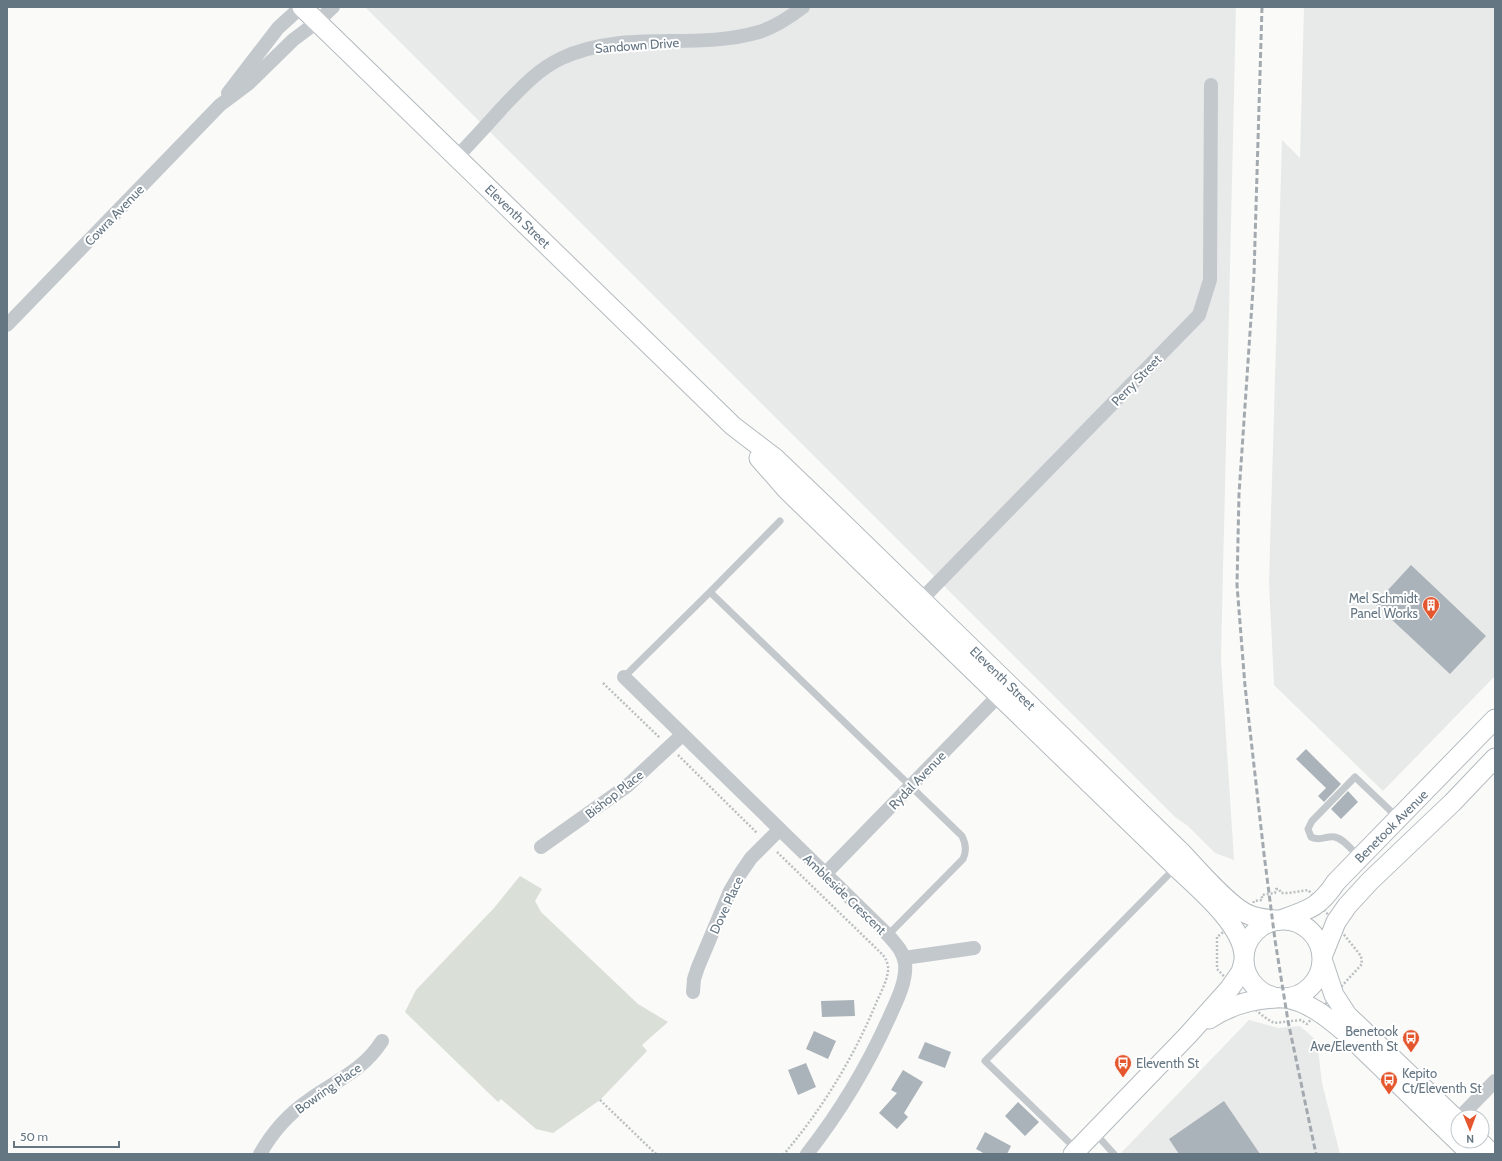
<svg xmlns="http://www.w3.org/2000/svg" width="1502" height="1161" font-family="Cabin,sans-serif">
  <rect width="100%" height="100%" fill="#fafaf8"/>
  <path fill="#e8e9e9" d="M 365,7 L 1236,7 L 1221,659 L 1234,860 L 1215,853 L 1188,826 L 1175,817 Z
    M 1304,7 L 1495,7 L 1495,676 L 1383,791 L 1274,685 L 1269,582 L 1282,140 L 1300,158 Z
    M 1249,1020 L 1278,1028 L 1300,1026 L 1317,1041 L 1322,1083 L 1340,1154 L 1120,1154 Z"/>
  <path fill="#dadfd7" d="M 520,876 L 542,889 L 535,901 L 541,912 L 638,1004 L 668,1022 L 642,1045 L 647,1051 L 600,1100 L 553,1133 L 536,1129 L 501,1099 L 498,1102 L 405,1012 L 416,990 L 494,908 Z"/>
  <path fill="#aab3b9" d="M 1411,565 L 1486,636 L 1450,674 L 1375,604 Z
    M 1306,749 L 1341,784 L 1324,802 L 1318,796 L 1326,788 L 1296,759 Z
    M 1348,791 L 1358,802 L 1341,819 L 1331,809 Z
    M 854,1000 L 855,1016 L 822,1017 L 821,1001 Z
    M 814,1031 L 836,1041 L 828,1059 L 806,1049 Z
    M 925,1042 L 951,1052 L 945,1068 L 918,1058 Z
    M 806,1063 L 816,1087 L 798,1095 L 788,1070 Z
    M 903,1070 L 923,1082 L 904,1113 L 908,1117 L 897,1129 L 879,1113 L 897,1093 L 891,1090 Z
    M 1224,1101 L 1260,1154 L 1179,1154 L 1169,1139 Z
    M 1018,1102 L 1039,1122 L 1025,1136 L 1005,1116 Z
    M 985,1132 L 1011,1146 L 1007,1154 L 985,1154 L 976,1149 Z"/>
  <g fill="none" stroke-linecap="round" stroke-linejoin="round">
    <g stroke="#b3babf" stroke-width="21">
      <path id="secondary" d="M 302,7 L 733,426 L 775,458 L 821,502 L 1182,853 C 1198,870 1228,905 1247,914 C 1257,919 1266,919 1277,920
        M 759,458 L 787,490 L 1176,867 C 1198,888 1243,925 1244,956
        M1244 959a39 39 0 1 1 78 0a39 39 0 1 1-78 0Z
        M 1280,920 C 1308,910 1319,908 1336,882 L 1495,719
        M 1322,957 L 1336,922 L 1347,906 L 1370,881 L 1453,802 L 1495,758
        M 1322,959 L 1334,995 L 1347,1015 L 1458,1121
        M 1285,998 C 1309,1002 1327,1017 1346,1033 L 1471,1154
        M 1209,1019 C 1230,1005 1252,999 1277,998
        M 1479,1141 L 1492,1154
        M 1073,1154 L 1188,1035 L 1230,988 L 1241,972 L 1244,961"/>
    </g>
    <path stroke="#bbbfc2" stroke-width="2.5" stroke-dasharray="2 2" stroke-linecap="butt" d="M 603,683 L 660,738
      M 678,755 L 757,833
      M 777,852 L 883,955 C 885,958 887,961 888,966 C 889,977 882,990 877,1001 C 854,1057 823,1108 784,1154
      M 1276,889 L 1279,889 L 1281,893 L 1289,893 L 1308,890 L 1310,892 L 1361,956 L 1362,964 L 1307,1024 L 1301,1020 L 1274,1023 C 1253,1012 1234,986 1217,969 L 1217,937 C 1228,928 1249,914 1254,901 L 1262,900 L 1262,895 L 1275,893 Z
      M 600,1100 L 656,1154"/>
    <path stroke="#c3c8cc" stroke-width="7" d="M 710,592 L 962,836 C 966,844 967,851 963,859 L 888,935
      M 624,677 L 710,592 L 780,521
      M 1359,857 C 1353,851 1344,839 1335,837 C 1327,835 1321,842 1311,837 L 1308,829 L 1312,821 L 1355,777 L 1397,817
      M 1095,1133 L 1114,1154
      M 1077,1150 L 985,1061 L 1176,867"/>
    <path stroke="#c3c8cc" stroke-width="14" d="M 228,93 L 278,28 L 301,7
      M 457,157 C 472,141 487,125 502,108 C 520,89 538,69 562,58 C 624,29 694,51 759,32 C 775,27 790,17 803,7
      M 7,325 L 220,105 L 248,84 L 293,40 L 317,22 L 333,7
      M 916,605 L 1199,315 L 1210,280 L 1211,85
      M 624,677 L 888,935 C 896,944 903,951 905,963 C 907,982 896,1002 889,1018 C 867,1067 840,1112 807,1154
      M 541,847 L 627,786 L 682,735
      M 825,874 L 1005,689
      M 904,958 L 974,948
      M 693,992 L 694,979 L 698,967 L 730,891 L 740,874 L 751,858 L 779,830
      M 1460,1117 L 1495,1081
      M 260,1154 C 272,1133 288,1114 309,1100 C 335,1081 363,1071 382,1041"/>
    <use href="#secondary" stroke="#fff" stroke-width="19"/>
    <path stroke="#a2aab0" stroke-width="3" stroke-dasharray="6 3" stroke-linecap="butt" d="M 1262,7 L 1254,274 L 1239,494 L 1237,585 L 1245,686 L 1264,854 L 1275,940 L 1288,1021 L 1316,1154"/>
  </g>
  <defs>
    <g id="building-pin" transform="scale(0.9)"><path d="M0 17L-7.5 6A9.5 9.5 0 1 1 7.5 6Z" fill="#e4572e" stroke="#fff"/><path d="M-4-6H4V6H1V3H-1V6H-4ZM-2.5-4.3h1.7v1.8h-1.7ZM.8-4.3h1.7v1.8H.8ZM-2.5-1h1.7V.8h-1.7ZM.8-1h1.7V.8H.8Z" fill="#fff"/></g>
    <g id="bus-pin" transform="scale(0.9)"><path d="M0 17L-7.5 6A9.5 9.5 0 1 1 7.5 6Z" fill="#e4572e" stroke="#fff"/><path d="M-5-6H5V4H4V6H2V4H-2V6H-4V4H-5ZM-3.5-4V0h7V-4ZM-3.5 1.2v1.5H-2V1.2ZM2 1.2v1.5H3.5V1.2Z" fill="#fff"/></g>
  </defs>
  <g fill-rule="evenodd">
    <use href="#building-pin" x="1431" y="605"/>
    <use href="#bus-pin" x="1411" y="1038"/>
    <use href="#bus-pin" x="1123" y="1063"/>
    <use href="#bus-pin" x="1389" y="1080"/>
  </g>
  <g text-anchor="middle" stroke-width="4" stroke-linejoin="round" paint-order="stroke">
    <g font-size="13" fill="#657683" stroke="#fff">
      <text transform="translate(637 45) rotate(-4)" y="5">Sandown Drive</text>
      <text transform="translate(114 215) rotate(-46)" y="5">Cowra Avenue</text>
      <text transform="translate(518 216) rotate(44)" y="5">Eleventh Street</text>
      <text transform="translate(1136 380) rotate(-46)" y="5">Perry Street</text>
      <text transform="translate(1003 678) rotate(44)" y="5">Eleventh Street</text>
      <text transform="translate(917 780) rotate(-46)" y="5">Rydal Avenue</text>
      <text transform="translate(614 794) rotate(-38)" y="5">Bishop Place</text>
      <text transform="translate(1391 826) rotate(-45)" y="5">Benetook Avenue</text>
      <text transform="translate(845 894) rotate(44)" y="5">Ambleside Crescent</text>
      <text transform="translate(726 905) rotate(-65)" y="5">Dove Place</text>
      <text transform="translate(328 1088) rotate(-35)" y="5">Bowring Place</text>
    </g>
    <g font-size="13" fill="#657683" stroke="#fff" text-anchor="end">
      <text x="1418" y="603">Mel Schmidt<tspan x="1418" dy="15">Panel Works</tspan></text>
      <text x="1398" y="1036">Benetook<tspan x="1398" dy="15">Ave/Eleventh St</tspan></text>
      <text x="1136" y="1068" text-anchor="start">Eleventh St</text>
      <text x="1402" y="1078" text-anchor="start">Kepito<tspan x="1402" dy="15">Ct/Eleventh St</tspan></text>
    </g>
  </g>
  <rect width="1502" height="1161" fill="none" stroke="#657683" stroke-width="16"/>
  <g transform="translate(1470 1129) rotate(179)"><circle r="19" fill="#ffffff" stroke="#c1c8cd"/>
  <path d="M0-3L7 15L0 10L-7 15Z" fill="#e4572e"/>
  <text y="-6" font-size="11" font-weight="bold" text-anchor="middle" fill="#657683">N</text>
  </g>
  <path d="M14 1141v6h105v-6" fill="none" stroke="#657683" stroke-width="2"/>
  <text x="20" y="1141" font-size="12" fill="#657683" stroke="#ffffff" stroke-width="3" paint-order="stroke">50 m</text>
</svg>
